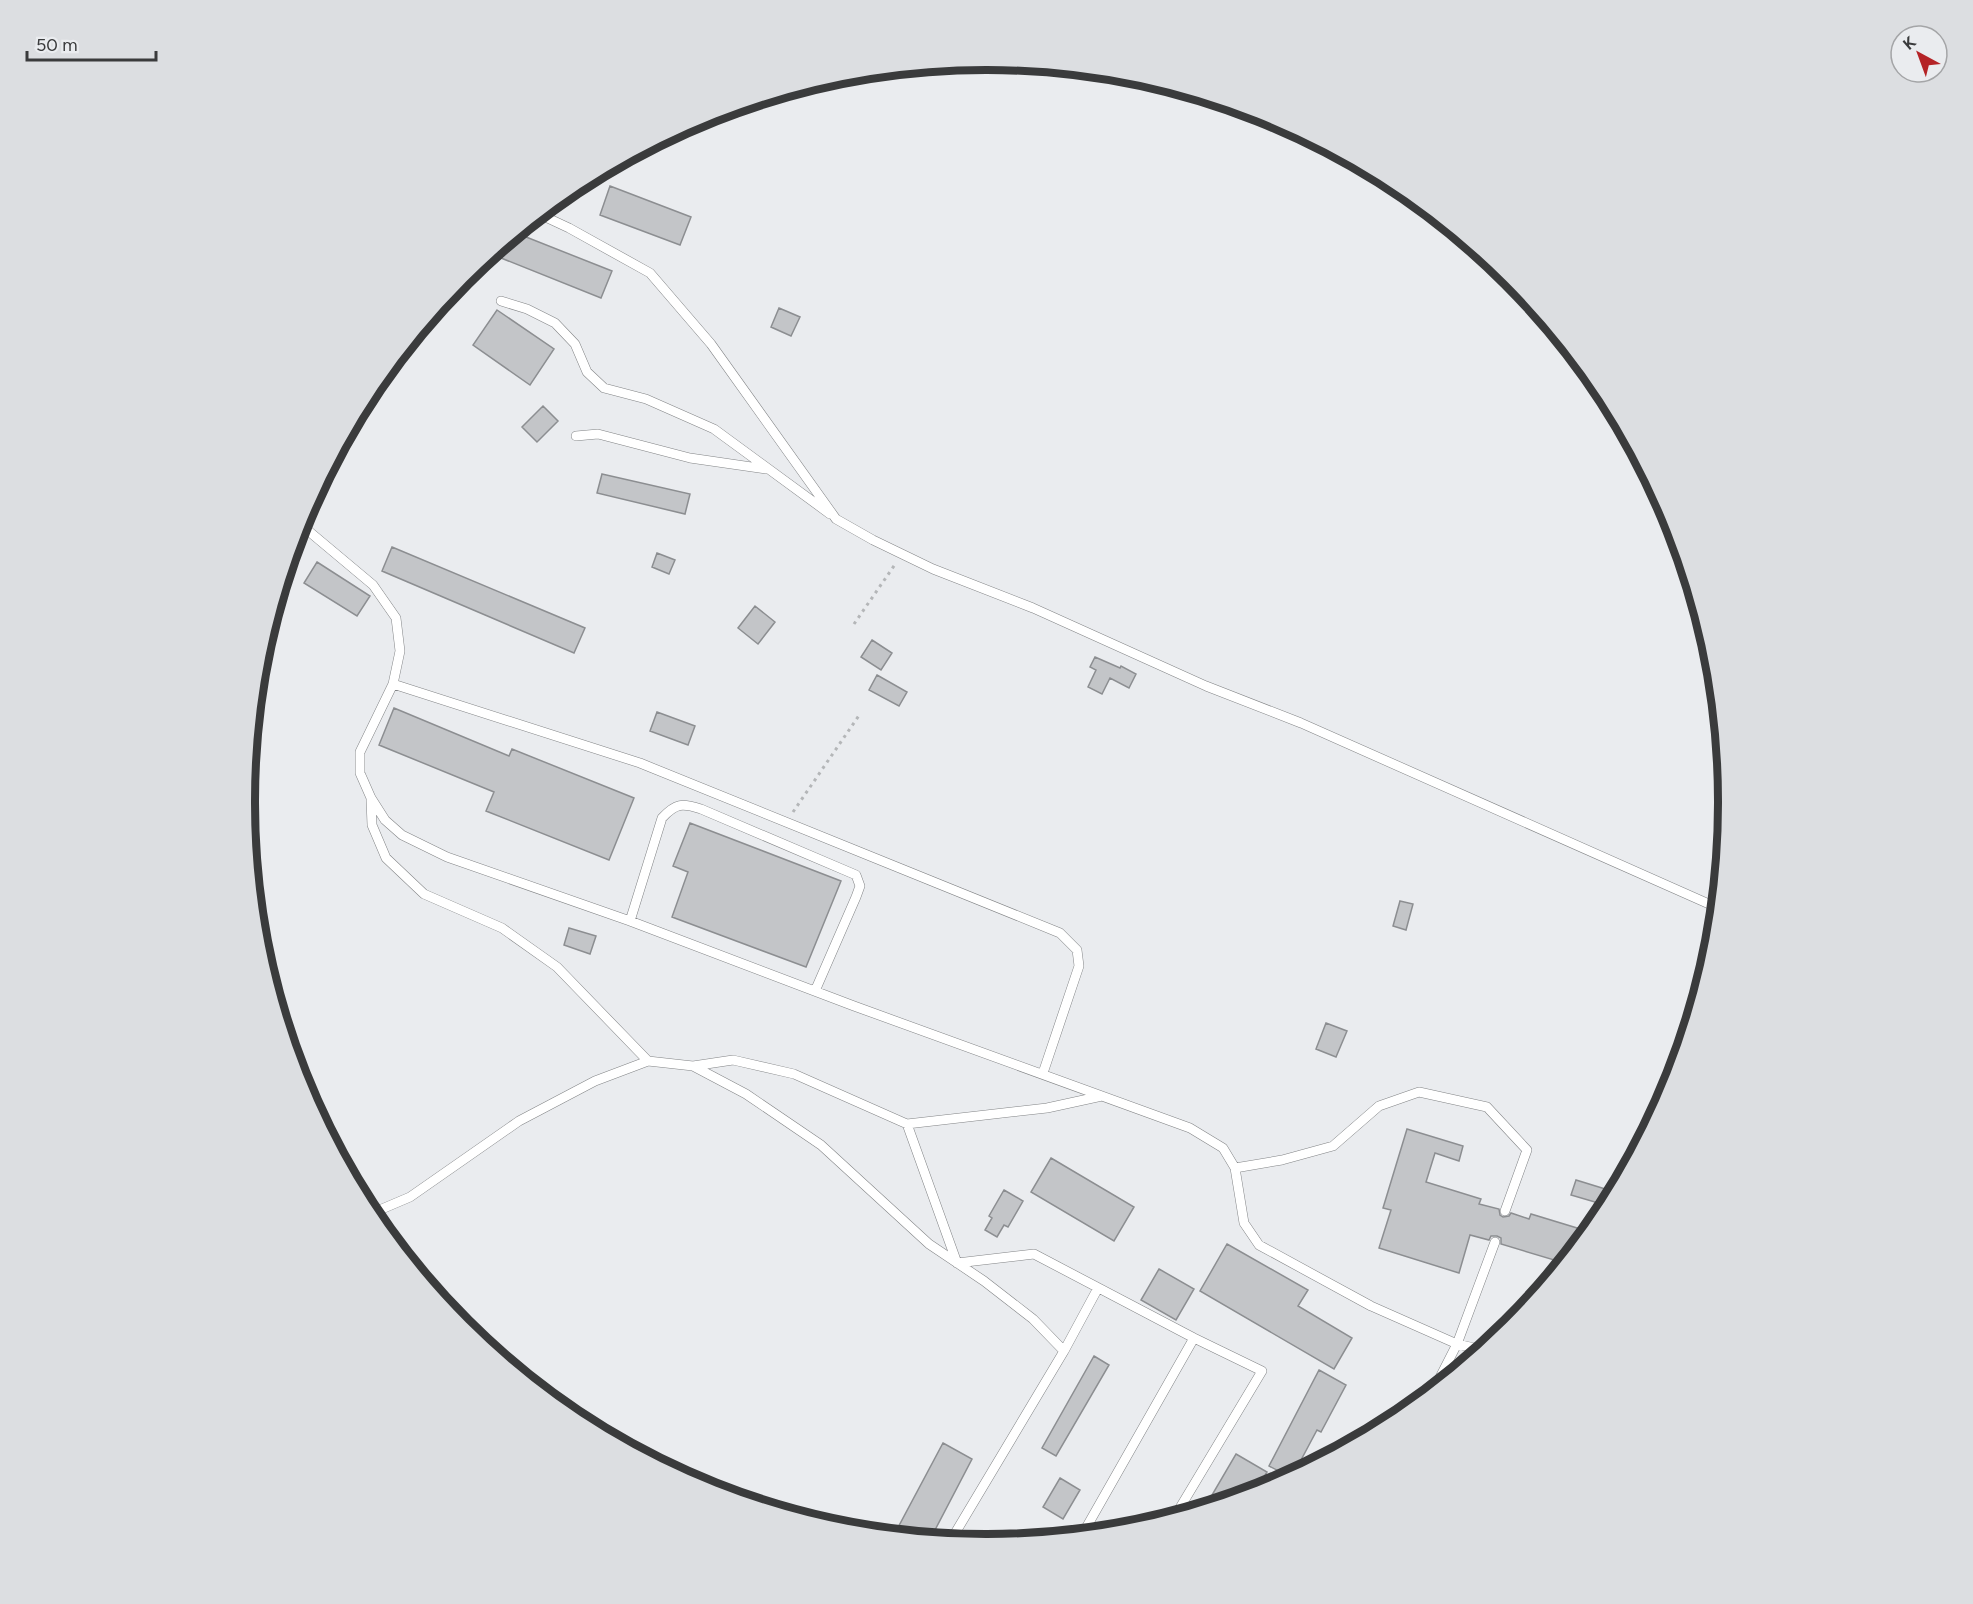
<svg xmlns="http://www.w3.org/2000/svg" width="1973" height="1604" font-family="Figtree,sans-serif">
  <rect width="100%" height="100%" fill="#eaecef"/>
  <path fill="#c3c5c8" stroke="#8c8e91" stroke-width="1.5" d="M 610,186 L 691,217 L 680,245 L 600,215 Z
    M 516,233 L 612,271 L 601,298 L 491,254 Z
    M 779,308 L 800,317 L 791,336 L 771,327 Z
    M 497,310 L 554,349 L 530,385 L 473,345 Z
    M 543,406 L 558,421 L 537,442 L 522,427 Z
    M 602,474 L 690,494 L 685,514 L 597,493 Z
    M 392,547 L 585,628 L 574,653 L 382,571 Z
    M 657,553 L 675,560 L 669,574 L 652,567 Z
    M 317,562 L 370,596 L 357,616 L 304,583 Z
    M 755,606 L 775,622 L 758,644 L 738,628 Z
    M 872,640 L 892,653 L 881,670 L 861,657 Z
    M 1095,657 L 1120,668 L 1121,666 L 1136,674 L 1129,688 L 1110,678 L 1102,694 L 1088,687 L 1096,670 L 1090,667 Z
    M 877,675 L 907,692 L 899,706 L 869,690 Z
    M 394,708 L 509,756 L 512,749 L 634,798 L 609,860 L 486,811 L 494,792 L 379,745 Z
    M 657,712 L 695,726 L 688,745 L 650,731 Z
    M 690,823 L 841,881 L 806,967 L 672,917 L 688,872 L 673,866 Z
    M 1400,901 L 1413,904 L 1406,930 L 1393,926 Z
    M 569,928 L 596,936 L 590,954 L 564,945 Z
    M 1326,1023 L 1347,1031 L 1336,1057 L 1316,1049 Z
    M 1407,1129 L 1463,1146 L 1459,1161 L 1435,1153 L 1426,1182 L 1481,1199 L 1479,1204 L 1499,1209 L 1500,1215 L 1503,1217 L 1509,1216 L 1511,1213 L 1529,1219 L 1531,1214 L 1587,1231 L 1595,1202 L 1571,1195 L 1576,1180 L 1615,1192 L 1603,1215 L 1564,1263 L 1501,1244 L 1501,1238 L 1497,1236 L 1491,1236 L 1489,1240 L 1470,1235 L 1459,1273 L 1379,1248 L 1391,1210 L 1383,1208 Z
    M 1051,1158 L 1134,1207 L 1114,1241 L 1031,1192 Z
    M 1004,1190 L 1023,1201 L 1008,1227 L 1004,1225 L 997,1237 L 985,1230 L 992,1218 L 989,1216 Z
    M 1227,1244 L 1308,1290 L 1298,1306 L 1352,1338 L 1334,1369 L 1200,1291 Z
    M 1159,1269 L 1194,1289 L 1176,1320 L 1141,1300 Z
    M 1094,1356 L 1109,1365 L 1056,1456 L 1042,1448 Z
    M 1319,1370 L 1346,1385 L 1321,1432 L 1317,1430 L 1293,1475 L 1290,1477 L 1269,1466 Z
    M 943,1443 L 972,1459 L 935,1530 L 930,1538 L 894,1535 Z
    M 1236,1454 L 1267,1472 L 1255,1492 L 1205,1507 Z
    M 1060,1478 L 1080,1490 L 1063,1519 L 1043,1507 Z"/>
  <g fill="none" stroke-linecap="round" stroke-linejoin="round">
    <g stroke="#828486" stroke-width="10">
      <path id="lane" d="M 539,214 L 569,228 L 650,273 L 711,344 L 836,519 L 873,540 L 933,569 L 1033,608 L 1206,686 L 1301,723 L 1718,908
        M 501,301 L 527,309 L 555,323 L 575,344 L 587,372 L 604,388 L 646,399 L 714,429 L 830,514
        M 576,436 L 598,434 L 690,458 L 766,469
        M 299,523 L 373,585 L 396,618 L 400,651 L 393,684 L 360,752 L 360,773 L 371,798 L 385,820 L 402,835 L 447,857 L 630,921 L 854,1006 L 1190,1128 L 1223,1148 L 1235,1168 L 1244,1223 L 1259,1245 L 1371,1306 L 1457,1344 L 1483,1350
        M 393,684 L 640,763 L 1060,933 L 1077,950 L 1079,966 L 1043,1073
        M 371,800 L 372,825 L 386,858 L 424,894 L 502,928 L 557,967 L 648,1061
        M 630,921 L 662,818 C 676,803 682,803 701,809 L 856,875 L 860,886 L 856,897 L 815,991
        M 693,1066 L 733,1060 L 794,1074 L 907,1124 L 1047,1108 L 1102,1096
        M 907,1124 L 957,1263 L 1034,1254 L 1194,1338 L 1262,1371 L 1175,1516
        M 1235,1168 L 1282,1160 L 1333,1146 L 1379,1106 L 1419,1092 L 1487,1107 L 1527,1150 L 1505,1211
        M 370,1214 L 410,1197 L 519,1121 L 595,1081 L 648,1061 L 693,1066 L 746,1094 L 821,1145 L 929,1244 L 984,1281 L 1033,1319 L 1064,1351
        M 1433,1391 L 1457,1344 L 1495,1242
        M 1082,1535 L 1194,1338
        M 951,1540 L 1064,1351 L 1098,1288"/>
    </g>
    <path stroke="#b4b6b8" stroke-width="3" stroke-dasharray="3 4.5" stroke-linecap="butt" d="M 854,624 L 896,563
      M 793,812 L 860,714"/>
    <use href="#lane" stroke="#fff" stroke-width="9"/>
  </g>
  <path d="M0 0H1973V1604H0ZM986 70H987A731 731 0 0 1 1718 801V803A731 731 0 0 1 987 1534H986A731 731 0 0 1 255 803V801A731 731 0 0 1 986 70Z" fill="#dcdee1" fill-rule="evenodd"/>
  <path fill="none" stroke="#3a3b3c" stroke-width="8" d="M986 70H987A731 731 0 0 1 1718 801V803A731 731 0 0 1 987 1534H986A731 731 0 0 1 255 803V801A731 731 0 0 1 986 70Z"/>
  <g transform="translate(1919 54) rotate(319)"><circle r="28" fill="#eaecef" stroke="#a4a5a7" stroke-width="1.5"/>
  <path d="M0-4.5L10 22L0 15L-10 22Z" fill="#b42326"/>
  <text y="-9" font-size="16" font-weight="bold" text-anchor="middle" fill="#3a3b3c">K</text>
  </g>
  <path d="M27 51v9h129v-9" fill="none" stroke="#3a3b3c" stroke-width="3"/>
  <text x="36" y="51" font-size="18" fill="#3a3b3c" stroke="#eaecef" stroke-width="4.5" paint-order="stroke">50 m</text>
</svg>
